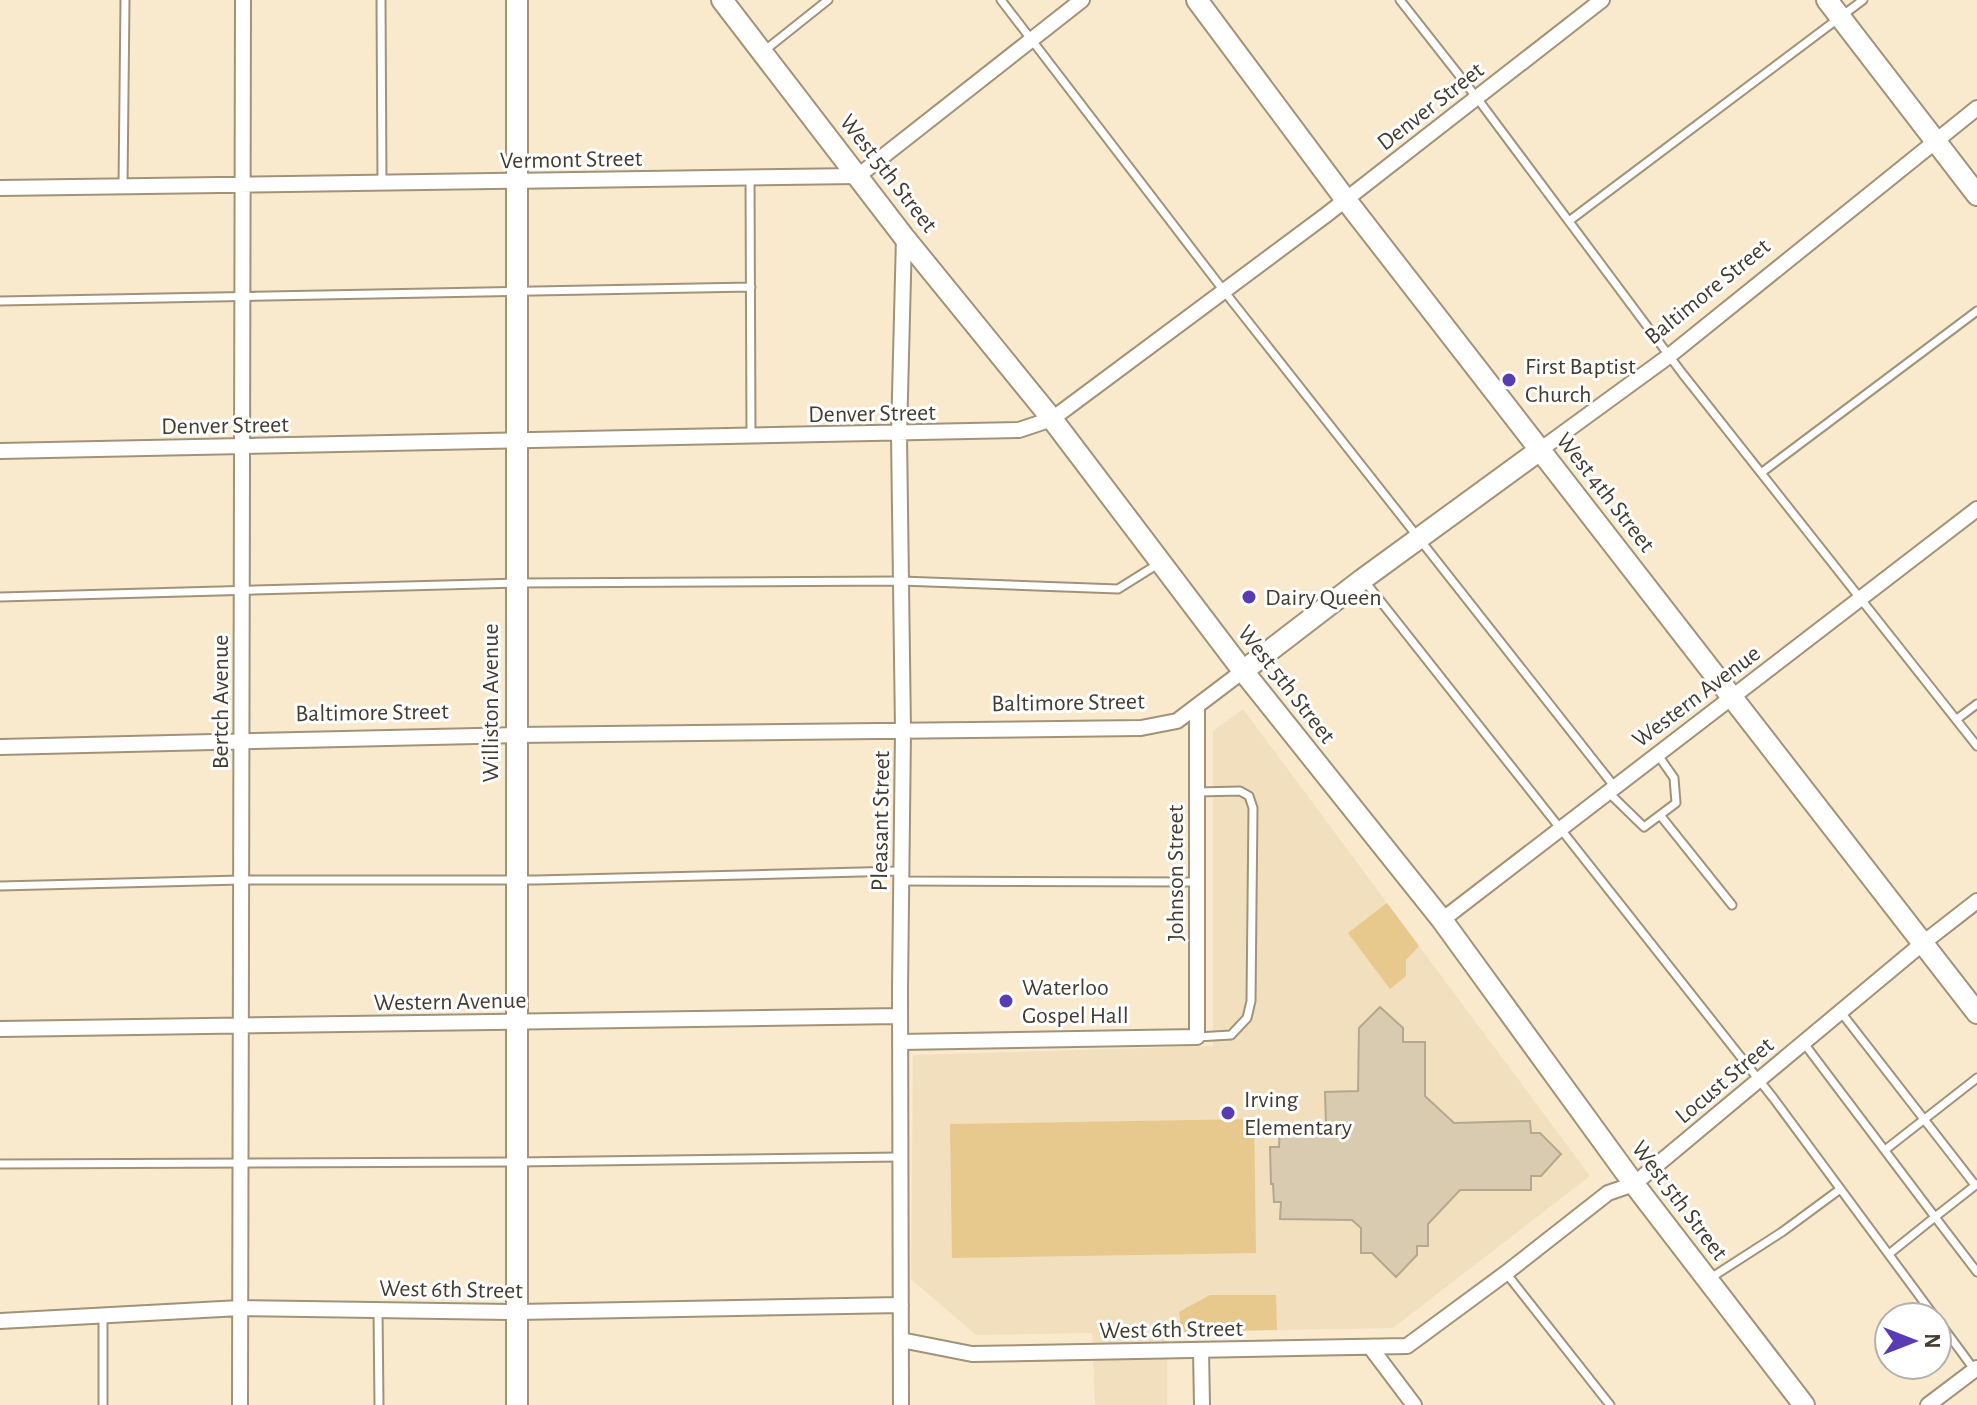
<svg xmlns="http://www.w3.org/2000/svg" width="1977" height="1405" font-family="'Alegreya Sans',sans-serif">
  <rect width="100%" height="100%" fill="#f9eace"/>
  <path fill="#f1dfbd" d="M 1243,709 L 1590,1176 L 1393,1328 L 1167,1332 L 1167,1405 L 1095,1405 L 1092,1333 L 976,1335 L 911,1279 L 913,1055 L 1213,1046 L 1213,731 Z"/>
  <path fill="#e7c88d" d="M 1387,903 L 1419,946 L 1406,960 L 1406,976 L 1390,989 L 1348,933 Z
    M 1254,1119 L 1256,1253 L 952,1258 L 950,1124 Z
    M 1210,1295 L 1276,1295 L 1277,1330 L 1182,1332 L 1179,1312 Z"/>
  <path fill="#d9cbb0" stroke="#b5a88d" stroke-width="2" d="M 1380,1007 L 1403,1028 L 1403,1042 L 1425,1042 L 1425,1096 L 1454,1123 L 1530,1121 L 1531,1133 L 1540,1133 L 1561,1154 L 1541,1176 L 1531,1176 L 1531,1190 L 1460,1190 L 1428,1224 L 1428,1246 L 1417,1246 L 1417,1255 L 1396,1277 L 1372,1253 L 1361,1253 L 1361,1228 L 1352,1220 L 1280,1219 L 1281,1202 L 1274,1202 L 1273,1184 L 1271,1184 L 1270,1147 L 1279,1147 L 1280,1125 L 1326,1125 L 1325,1092 L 1358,1091 L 1359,1028 Z"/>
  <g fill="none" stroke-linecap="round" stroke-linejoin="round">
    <g stroke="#a09379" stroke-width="11">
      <path id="lane" d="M 381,0 L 382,184
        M 1001,0 L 1224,291 L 1614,786
        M 1400,0 L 1477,98 L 1682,373 L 1977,746
        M 764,51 L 828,0
        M 750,178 L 751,436
        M 123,186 L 125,0
        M 1569,221 L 1863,0
        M 0,301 L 751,287
        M 1761,473 L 1977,311
        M 1363,579 L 1774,1099 L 1935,1317
        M 0,597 L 516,583 L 901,581 L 1118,589 L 1158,564
        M 1957,719 L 1977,704
        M 1607,791 L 1644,827 L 1676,803 L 1674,778 L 1658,755
        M 1660,815 L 1732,905
        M 901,881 L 1197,882
        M 0,886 L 241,880 L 536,880 L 901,871
        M 1840,1011 L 1975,1185
        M 1197,1037 L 1231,1035 L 1247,1018 L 1251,1001 L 1253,808 L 1249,796 L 1240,791 L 1197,792
        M 1803,1042 L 1935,1217 L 1889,1254
        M 1885,1150 L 1977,1078
        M 0,1164 L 516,1162 L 900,1157
        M 1977,1184 L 1935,1217 L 1977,1272
        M 1506,1273 L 1610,1405
        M 1709,1279 L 1782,1232 L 1839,1190
        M 378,1310 L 379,1405
        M 1937,1319 L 1976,1372
        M 103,1405 L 103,1315"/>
    </g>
    <g stroke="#a09379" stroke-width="18">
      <path id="street" d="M 0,188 L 858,176 L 1082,0
        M 1540,450 L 1669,356 L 1977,108
        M 0,451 L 1019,430 L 1052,419 L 1326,215 L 1602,0
        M 0,747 L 516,735 L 1141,728 L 1177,721 L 1243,671
        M 1442,920 L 1977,509
        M 0,1029 L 900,1016
        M 900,1042 L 1197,1037 L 1197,708
        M 0,1321 L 240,1308 L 517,1312 L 901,1305
        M 901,1340 L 972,1354 L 1407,1346 L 1506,1273 L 1608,1193 L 1634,1184 L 1923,943 L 1977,901
        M 1371,1348 L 1414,1405
        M 1201,1350 L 1202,1405
        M 240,1405 L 243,0
        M 901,1405 L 900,989 L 903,731 L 899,435 L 904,237
        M 1928,1405 L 1977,1368"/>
    </g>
    <g stroke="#a09379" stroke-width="24">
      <path id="secondary" d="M 517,0 L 517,1405
        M 722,0 L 904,237 L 1052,419 L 1243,671 L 1442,920 L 1634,1184 L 1804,1405
        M 1197,0 L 1346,200 L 1977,1013
        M 1827,0 L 1977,195
        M 1243,671 L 1363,579 L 1540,450"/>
    </g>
    <use href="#lane" stroke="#fff" stroke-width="7"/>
    <use href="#street" stroke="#fff" stroke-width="14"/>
    <use href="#secondary" stroke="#fff" stroke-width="20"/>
  </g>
  <g fill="#593cb4" stroke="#fff" stroke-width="3">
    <circle cx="1509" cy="380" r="8"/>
    <circle cx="1249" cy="597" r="8"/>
    <circle cx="1006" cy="1001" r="8"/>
    <circle cx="1228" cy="1113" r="8"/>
  </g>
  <g text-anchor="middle" stroke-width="6" stroke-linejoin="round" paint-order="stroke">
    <g font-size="24" fill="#423c31" stroke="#fff">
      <text transform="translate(1430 106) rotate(-38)" y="8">Denver Street</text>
      <text transform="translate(571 159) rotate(-1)" y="8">Vermont Street</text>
      <text transform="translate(889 173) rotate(52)" y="8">West 5th Street</text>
      <text transform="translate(1707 291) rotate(-39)" y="8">Baltimore Street</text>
      <text transform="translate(872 413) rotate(-1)" y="8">Denver Street</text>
      <text transform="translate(225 425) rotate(-1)" y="8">Denver Street</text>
      <text transform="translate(1606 492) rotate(52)" y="8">West 4th Street</text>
      <text transform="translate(1287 684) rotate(52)" y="8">West 5th Street</text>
      <text transform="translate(1696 696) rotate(-37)" y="8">Western Avenue</text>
      <text transform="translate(220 702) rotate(-90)" y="8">Bertch Avenue</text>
      <text transform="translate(1068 702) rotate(-1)" y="8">Baltimore Street</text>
      <text transform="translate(490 703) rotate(-90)" y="8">Williston Avenue</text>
      <text transform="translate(372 712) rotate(-1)" y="8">Baltimore Street</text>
      <text transform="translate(880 821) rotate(-89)" y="8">Pleasant Street</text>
      <text transform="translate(1175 873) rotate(-90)" y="8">Johnson Street</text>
      <text transform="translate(450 1001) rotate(-1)" y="8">Western Avenue</text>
      <text transform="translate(1724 1080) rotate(-40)" y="8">Locust Street</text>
      <text transform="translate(1680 1200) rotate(53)" y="8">West 5th Street</text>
      <text transform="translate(451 1289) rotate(1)" y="8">West 6th Street</text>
      <text transform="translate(1171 1329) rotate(-1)" y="8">West 6th Street</text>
    </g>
    <g font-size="24" fill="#423c31" stroke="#fff" text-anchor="start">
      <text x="1525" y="374">First Baptist<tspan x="1525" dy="28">Church</tspan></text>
      <text x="1265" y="605">Dairy Queen</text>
      <text x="1022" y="995">Waterloo<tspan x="1022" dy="28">Gospel Hall</tspan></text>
      <text x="1244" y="1107">Irving<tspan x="1244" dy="28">Elementary</tspan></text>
    </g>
  </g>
  <g transform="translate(1913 1341) rotate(90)"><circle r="38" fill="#ffffff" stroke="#b3b1ad" stroke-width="2"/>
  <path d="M0-6L14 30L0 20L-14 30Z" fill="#593cb4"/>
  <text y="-12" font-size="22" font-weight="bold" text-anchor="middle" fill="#423c31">N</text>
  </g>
</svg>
